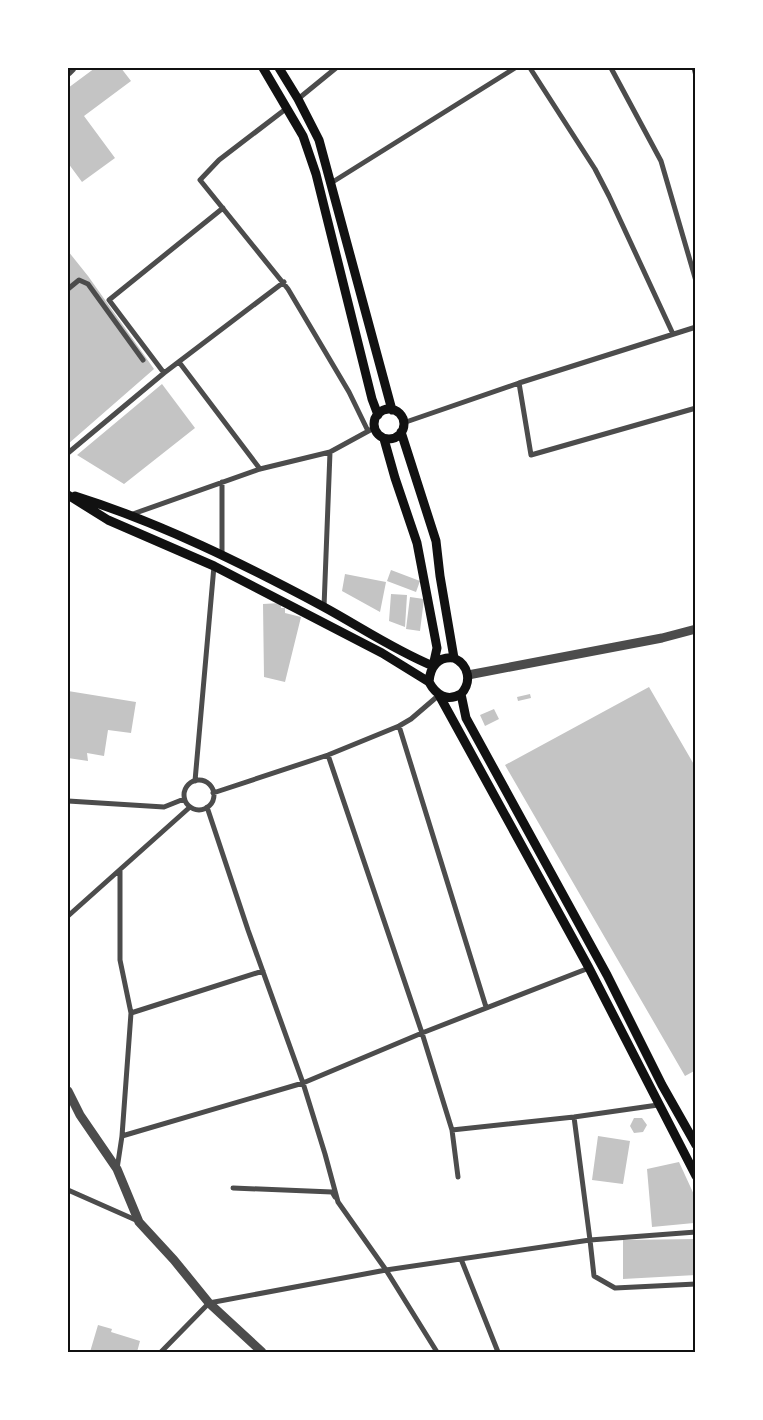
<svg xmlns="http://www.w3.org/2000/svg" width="763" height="1420" font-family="'Source Sans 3',sans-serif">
  <rect width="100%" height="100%" fill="#fff"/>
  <path fill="#c4c4c4" d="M 95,68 L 121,68 L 131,81 L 84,116 L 115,158 L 82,182 L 68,163 L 68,88 Z
    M 68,251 L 88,276 L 154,369 L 68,444 Z
    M 162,384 L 195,428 L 124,484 L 77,455 Z
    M 391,570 L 420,581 L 416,592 L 387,581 Z
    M 345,574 L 386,582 L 380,612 L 342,591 Z
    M 391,594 L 407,595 L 405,627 L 389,621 Z
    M 410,597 L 424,599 L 420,631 L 406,629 Z
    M 281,603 L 281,608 L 285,608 L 285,613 L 301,617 L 285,682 L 264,677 L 263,604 Z
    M 649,687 L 696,768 L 696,1070 L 685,1076 L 505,765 Z
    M 68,691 L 136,702 L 131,733 L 108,730 L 104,756 L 87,753 L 88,761 L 68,758 Z
    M 530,694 L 531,698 L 518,701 L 517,697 Z
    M 494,709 L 499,719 L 485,726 L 480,715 Z
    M 634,1118 L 642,1118 L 647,1125 L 643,1132 L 634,1133 L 630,1126 Z
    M 598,1136 L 630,1141 L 623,1184 L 592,1180 Z
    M 679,1162 L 696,1199 L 694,1223 L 652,1227 L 647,1169 Z
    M 696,1239 L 696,1275 L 623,1279 L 623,1240 Z
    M 98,1325 L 112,1329 L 111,1332 L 140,1341 L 137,1352 L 90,1352 Z"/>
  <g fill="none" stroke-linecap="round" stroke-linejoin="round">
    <path stroke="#4c4c4c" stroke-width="5" d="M 530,68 L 595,169 L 609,196 L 673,334
      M 611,68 L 661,161 L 696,281
      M 694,68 L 696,76
      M 298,99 L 336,68
      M 287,108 L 219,160 L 200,180 L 288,289 L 349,392 L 368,431
      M 331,183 L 515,68
      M 68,289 L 79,280 L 88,284 L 143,360
      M 179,362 L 260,469
      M 164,373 L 109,300 L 223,208
      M 519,383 L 531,455 L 696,408
      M 403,423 L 519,383 L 696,327
      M 68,453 L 164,373 L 284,282
      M 130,515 L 260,469 L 330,452 L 374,428
      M 222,555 L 222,482
      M 324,607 L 330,452
      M 399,726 L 486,1007
      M 328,755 L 422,1033 L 452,1130 L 458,1177
      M184 795a15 15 0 1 1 30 0a15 15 0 1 1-30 0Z
      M 195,781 L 214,566
      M 213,793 L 328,755 L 399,726 L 411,719 L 439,695
      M 68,801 L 164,807 L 184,799
      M 207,807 L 248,930 L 303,1083 L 325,1154 L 338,1202 L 386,1270 L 437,1352
      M 68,916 L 190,807
      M 131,1013 L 263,971
      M 452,1130 L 574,1117 L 658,1105
      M 122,1136 L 303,1083 L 422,1033 L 589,968
      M 117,1169 L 122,1136 L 131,1013 L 120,960 L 120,871
      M 233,1188 L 332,1192 L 335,1197
      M 68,1190 L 138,1221
      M 696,1232 L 590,1240 L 594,1276 L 615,1288 L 696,1284
      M 461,1259 L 498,1352
      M 161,1352 L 209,1303 L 386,1270 L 590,1240 L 574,1117"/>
    <path stroke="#4c4c4c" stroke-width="9" d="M 68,72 L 72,68
      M 468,675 L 662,638 L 696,629
      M 68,1091 L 80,1115 L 117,1169 L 139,1222 L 174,1260 L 209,1303 L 262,1352"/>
    <path stroke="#111" stroke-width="9" d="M 263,68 L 303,136 L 316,174 L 372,399 L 378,415
      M 279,68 L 298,99 L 319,140 L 392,410
      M374 424a15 15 0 1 1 30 0a15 15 0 1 1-30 0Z
      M 401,432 L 436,541 L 440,576 L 454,658 C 469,665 472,682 461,694 L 466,718 L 607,975 L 662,1085 L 696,1145
      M 384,439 L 395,478 L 417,543 L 437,648 L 433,666
      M 68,495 L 108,520 L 214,566 L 382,653 L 429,682
      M 75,496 C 161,523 243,564 322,606 C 359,626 394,650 433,666
      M 454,658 C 438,656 430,667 429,682 C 436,695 447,702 461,694
      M 439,695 L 589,968 L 696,1176"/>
  </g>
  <rect width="763" height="1420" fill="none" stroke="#ffffff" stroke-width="138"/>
  <rect x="69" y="69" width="625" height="1282" fill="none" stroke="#111" stroke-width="2"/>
</svg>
